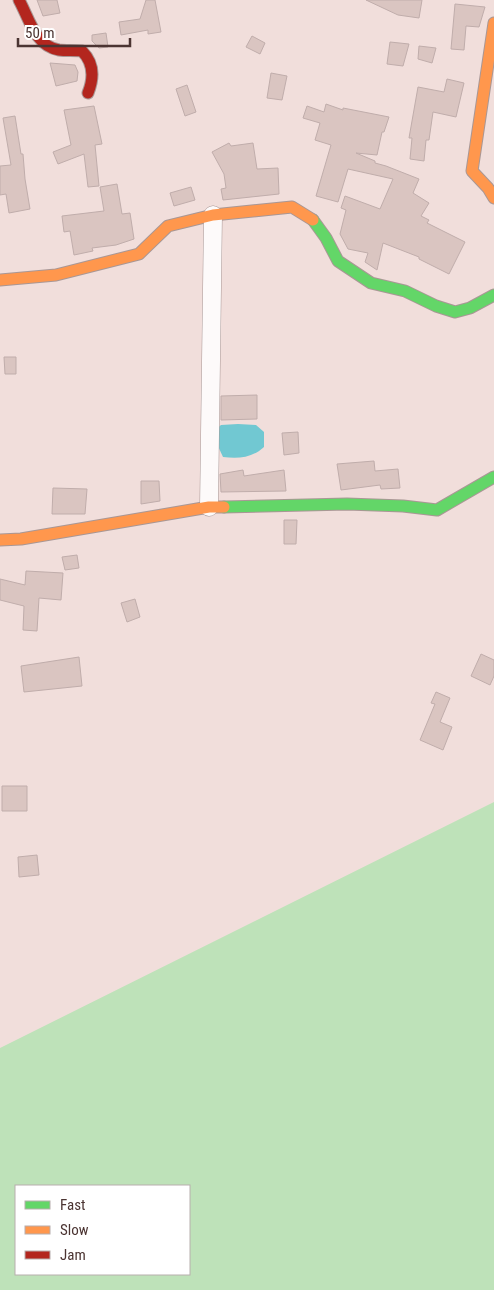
<svg xmlns="http://www.w3.org/2000/svg" width="494" height="1290" font-family="'Roboto Condensed',sans-serif">
  <rect width="100%" height="100%" fill="#f1dedb"/>
  <path fill="#bee2b9" fill-rule="evenodd" d="M 494,802 L 494,1290 L 0,1290 L 0,1048 ZM 16,1186 L 189,1186 L 189,1274 L 16,1274 Z"/>
  <path fill="#71c8d2" d="M 238,424 L 256,425 L 264,432 L 264,447 C 252,458 238,459 223,457 L 217,444 L 214,431 L 221,425 Z"/>
  <path fill="#dac5c1" stroke="#c0adab" d="M 37,0 L 57,0 L 60,13 L 43,16 Z
    M 146,0 L 155,0 L 161,32 L 148,34 L 148,30 L 121,35 L 119,22 L 140,19 Z
    M 366,0 L 422,0 L 419,18 L 398,15 Z
    M 455,4 L 485,7 L 479,27 L 466,26 L 464,50 L 451,49 Z
    M 106,33 L 108,47 L 99,48 L 92,41 L 92,35 Z
    M 252,36 L 265,43 L 260,54 L 246,47 Z
    M 390,42 L 409,44 L 403,66 L 387,64 Z
    M 419,46 L 436,48 L 432,63 L 418,59 Z
    M 50,63 L 75,65 L 78,72 L 77,81 L 56,86 Z
    M 271,73 L 287,76 L 282,100 L 267,98 Z
    M 447,79 L 464,83 L 456,117 L 433,112 L 429,140 L 426,140 L 424,161 L 410,159 L 412,138 L 409,138 L 418,87 L 444,92 Z
    M 187,85 L 196,112 L 185,116 L 176,89 Z
    M 326,104 L 343,110 L 343,108 L 389,117 L 384,132 L 382,132 L 377,155 L 356,153 L 375,161 L 375,163 L 386,166 L 419,179 L 413,193 L 429,203 L 421,216 L 429,220 L 427,223 L 465,242 L 449,274 L 419,259 L 419,257 L 383,243 L 377,270 L 365,262 L 368,253 L 348,249 L 340,234 L 346,210 L 341,208 L 345,196 L 380,209 L 393,179 L 348,169 L 338,202 L 316,196 L 331,145 L 315,140 L 320,123 L 303,118 L 307,106 L 324,112 Z
    M 94,106 L 102,144 L 95,145 L 99,186 L 88,187 L 84,154 L 58,164 L 53,152 L 71,145 L 64,110 Z
    M 15,116 L 21,154 L 23,154 L 25,179 L 30,209 L 9,213 L 6,194 L 0,195 L 0,166 L 11,165 L 3,118 Z
    M 229,143 L 231,146 L 253,143 L 257,169 L 278,168 L 279,194 L 223,200 L 221,189 L 226,188 L 224,174 L 212,152 Z
    M 117,184 L 122,214 L 130,213 L 134,239 L 116,245 L 92,248 L 93,251 L 74,255 L 70,231 L 64,232 L 62,216 L 104,211 L 100,187 Z
    M 191,187 L 195,200 L 174,206 L 170,193 Z
    M 4,357 L 16,357 L 16,374 L 5,374 Z
    M 257,395 L 257,419 L 221,420 L 221,396 Z
    M 298,432 L 299,453 L 284,455 L 282,433 Z
    M 374,461 L 375,471 L 398,469 L 400,488 L 381,489 L 380,485 L 341,490 L 337,464 Z
    M 243,470 L 244,476 L 284,470 L 286,491 L 221,492 L 220,474 Z
    M 141,481 L 159,481 L 160,501 L 141,504 Z
    M 53,488 L 87,489 L 85,514 L 52,514 Z
    M 284,520 L 297,520 L 296,544 L 284,544 Z
    M 77,555 L 79,568 L 65,570 L 62,557 Z
    M 26,571 L 63,573 L 61,600 L 39,598 L 37,631 L 23,630 L 24,606 L 0,600 L 0,579 L 25,585 Z
    M 135,599 L 140,617 L 127,622 L 121,603 Z
    M 481,654 L 494,660 L 494,676 L 490,685 L 471,676 Z
    M 79,657 L 82,686 L 24,692 L 21,666 Z
    M 436,692 L 450,698 L 440,722 L 452,727 L 443,750 L 420,740 L 435,704 L 431,703 Z
    M 2,786 L 27,786 L 27,811 L 2,811 Z
    M 37,855 L 39,875 L 19,877 L 18,857 Z"/>
  <g fill="none" stroke-linecap="round" stroke-linejoin="round">
    <g stroke="#a99795" stroke-width="19">
      <path id="street" d="M 209,507 L 213,215"/>
    </g>
    <g stroke="#a99795" stroke-width="13">
      <path id="fast" d="M 313,220 L 326,238 L 338,261 L 371,283 L 405,291 L 436,306 L 455,312 L 470,308 L 494,295
        M 224,507 L 347,504 L 403,506 L 437,510 L 494,477"/>
    </g>
    <g stroke="#a99795" stroke-width="13">
      <path id="slow" d="M 494,23 L 472,171 L 488,188 L 494,198
        M 0,280 L 56,275 L 139,254 L 168,226 L 213,215 L 292,207 L 313,220
        M 0,540 L 21,539 L 209,507 L 224,507"/>
    </g>
    <g stroke="#a99795" stroke-width="13">
      <path id="jam" d="M 19,0 C 29,18 35,46 59,50 C 66,51 74,50 82,51 C 94,63 94,78 88,93"/>
    </g>
    <use href="#street" stroke="#fdfafa" stroke-width="18"/>
    <use href="#fast" stroke="#63d668" stroke-width="11"/>
    <use href="#slow" stroke="#ff974d" stroke-width="11"/>
    <use href="#jam" stroke="#b3261e" stroke-width="11"/>
  </g>
  <rect x="15" y="1185" width="175" height="90" fill="#ffffff" stroke="#b7aead"/>
  <rect x="25" y="1201" width="25" height="8" fill="#63d668" stroke="#b7aead"/>
  <text x="60" y="1210" font-size="15" fill="#4b3432">Fast</text>
  <rect x="25" y="1226" width="25" height="8" fill="#ff974d" stroke="#b7aead"/>
  <text x="60" y="1235" font-size="15" fill="#4b3432">Slow</text>
  <rect x="25" y="1251" width="25" height="8" fill="#b3261e" stroke="#b7aead"/>
  <text x="60" y="1260" font-size="15" fill="#4b3432">Jam</text>
  <path d="M18 38v8h112v-8" fill="none" stroke="#4b3432" stroke-width="2.5"/>
  <text x="25" y="38" font-size="15" fill="#4b3432" stroke="#ffffff" stroke-width="4" paint-order="stroke">50 m</text>
</svg>
